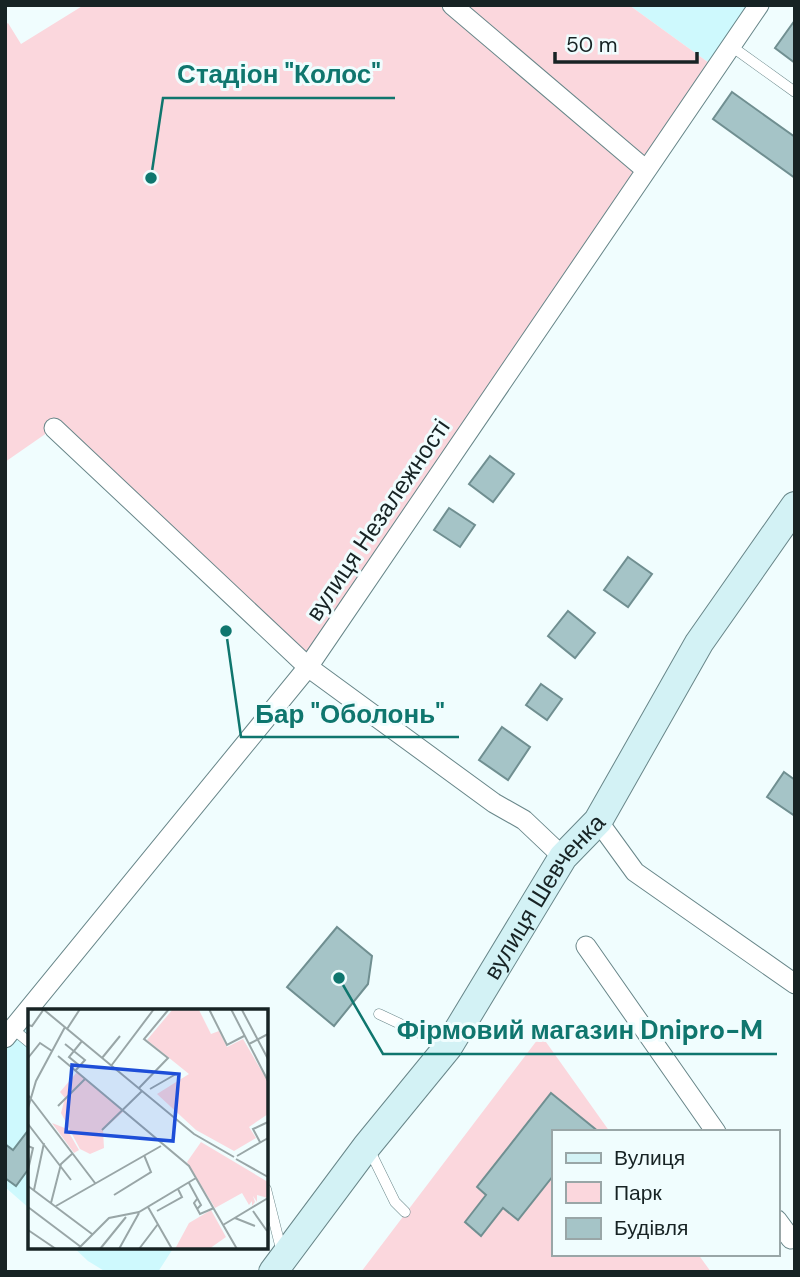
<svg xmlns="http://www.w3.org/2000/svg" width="800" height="1277" font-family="'DM Sans',sans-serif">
  <rect width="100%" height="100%" fill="#f0fdfe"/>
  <path fill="#cef9fd" d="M 629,5 L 759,5 L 716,68 Z
    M 28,1022 L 30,1024 L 30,1209 L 5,1187 L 5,1051 Z
    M 73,1247 L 174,1247 L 158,1272 L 106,1272 L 88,1261 Z"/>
  <path fill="#fbd7dd" d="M 84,5 L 629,5 L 716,68 L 308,667 L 54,428 L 5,462 L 5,25 L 8,23 L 21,44 Z
    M 541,1035 L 610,1132 L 553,1132 L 553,1254 L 698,1254 L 711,1272 L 361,1272 Z"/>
  <path fill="#a5c4c7" stroke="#708f91" stroke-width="2" d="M 795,20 L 795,63 L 775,48 Z
    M 732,92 L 795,137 L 795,178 L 713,119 Z
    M 490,456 L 514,474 L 493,502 L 469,484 Z
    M 449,508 L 475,525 L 460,547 L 434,530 Z
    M 628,557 L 652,574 L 628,607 L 604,590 Z
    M 568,611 L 595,633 L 575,658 L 548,636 Z
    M 541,684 L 562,699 L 547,720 L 526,705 Z
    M 502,727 L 530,747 L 508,780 L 479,760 Z
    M 784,772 L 795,780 L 795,816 L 767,797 Z
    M 337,927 L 372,956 L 368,984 L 334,1026 L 287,987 Z
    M 551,1093 L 599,1132 L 553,1132 L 553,1176 L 518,1220 L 503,1208 L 481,1236 L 465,1222 L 486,1195 L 477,1187 Z
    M 30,1128 L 30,1167 L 16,1186 L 5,1178 L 5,1144 L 13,1150 Z"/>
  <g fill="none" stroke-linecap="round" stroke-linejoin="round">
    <g stroke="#688689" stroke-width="11">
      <path id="service" d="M 731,46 L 795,92
        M 379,1014 L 445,1045
        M 13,1029 L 30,1043
        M 369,1149 L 395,1202 L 405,1212
        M 266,1189 L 282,1253"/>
    </g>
    <g stroke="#688689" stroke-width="21">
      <path id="minor" d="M 452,5 L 646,170
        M 54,428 L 308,667 L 494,803 L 524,820 L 563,857
        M 598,821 L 635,872 L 795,984
        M 586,946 L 716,1132
        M 5,1038 L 308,667 L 759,5
        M 777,1220 L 791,1239"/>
    </g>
    <g stroke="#688689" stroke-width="30">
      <g id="secondary">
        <path id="s1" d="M 273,1272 L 367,1146 L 448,1047 L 563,857 L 598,821 L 699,643 L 795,506"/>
      </g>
    </g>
    <use href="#service" stroke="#fff" stroke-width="10"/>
    <use href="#minor" stroke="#fff" stroke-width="19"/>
    <use href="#secondary" stroke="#d3f2f5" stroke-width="28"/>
  </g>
  <g text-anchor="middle" stroke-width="6" stroke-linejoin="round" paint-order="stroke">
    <g font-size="24" fill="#172324" stroke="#f0fdfe">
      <text transform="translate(378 520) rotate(-56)" y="8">вулиця Незалежності</text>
      <text dy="8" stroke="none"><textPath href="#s1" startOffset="464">вулиця Шевченка</textPath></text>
    </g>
  </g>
  <g transform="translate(28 1009)">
    <rect width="240" height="240" fill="#f0fdfe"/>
    <path d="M 145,0 L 171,1 L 183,25 L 191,22 L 199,38 L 215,30 L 240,73 L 240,105 L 221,118 L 228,129 L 206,142 L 168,121 L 129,85 L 161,65 L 119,31 ZM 49,63 L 96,102 L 75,121 L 76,139 L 62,145 L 52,140 L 44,125 L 40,122 L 51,141 L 46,144 L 24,114 L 42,121 L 33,104 L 37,89 L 32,83 ZM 173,133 L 240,173 L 240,189 L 229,186 L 229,193 L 225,187 L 227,193 L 224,197 L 224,192 L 221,196 L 214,184 L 187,199 L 159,153 ZM 183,201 L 198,228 L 181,240 L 147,240 L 161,214 Z" fill="#fbd7dd"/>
    <path fill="none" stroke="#99a6a7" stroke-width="2" d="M 15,0 L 166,125 L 206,148M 181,0 L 199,36 L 216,27M 203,0 L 240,72M 214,1 L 240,50M 0,16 L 4,17 L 16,0M 39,20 L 52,0M 37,35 L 57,51 L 47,62M 221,35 L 240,25M 30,47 L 161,157 L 209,240M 0,49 L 12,34 L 24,42M 74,49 L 92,27M 52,57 L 41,48 L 54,32M 83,57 L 126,0M 111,79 L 140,49 L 116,30 L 141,0M 122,80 L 148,65M 0,86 L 67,174M 30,97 L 57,70M 0,99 L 8,72 L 37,18M 0,115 L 43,171M 74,121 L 114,82M 232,133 L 225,120 L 240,113M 0,137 L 5,139 L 0,161M 209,147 L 240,129M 208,150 L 240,168M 161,174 L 173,196 L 169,200M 0,177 L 64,225M 6,181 L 16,134M 86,186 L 123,163 L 116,146M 169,190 L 166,194 L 172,205 L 186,199M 23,194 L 33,155 L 45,144M 28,197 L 133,137M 0,198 L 53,238M 120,198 L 144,240M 129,202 L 154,188 L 150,180M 225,202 L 239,222M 207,209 L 227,217M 195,216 L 240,189M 0,221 L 28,240M 50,240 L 81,209 L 111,203 L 168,169M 72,240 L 98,208M 91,240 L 111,204M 111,240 L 130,215"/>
    <path fill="#1d4ed8" fill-opacity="0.15" stroke="#1d4ed8" stroke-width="3.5" d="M 44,56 L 151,65 L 145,132 L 38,123 Z"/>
    <rect width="240" height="240" fill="none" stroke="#172324" stroke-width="3.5"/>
  </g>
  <path fill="none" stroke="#0f766e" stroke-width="2.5" d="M151 178L163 98H395M226 631L241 737H459M339 978L383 1054H777"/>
  <g fill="#0f766e" stroke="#f0fdfe" stroke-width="2.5">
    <circle cx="151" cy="178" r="7"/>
    <circle cx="226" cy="631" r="7"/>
    <circle cx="339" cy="978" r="7"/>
  </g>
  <g font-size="26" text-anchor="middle" font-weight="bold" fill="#0f766e" stroke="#f0fdfe" stroke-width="6" stroke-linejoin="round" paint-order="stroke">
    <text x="279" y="83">Стадіон "Колос"</text>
    <text x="350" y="723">Бар "Оболонь"</text>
    <text x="580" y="1039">Фірмовий магазин Dnipro-M</text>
  </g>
  <rect width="800" height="1277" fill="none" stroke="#172324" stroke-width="14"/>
  <rect x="552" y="1130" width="228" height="126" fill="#f0fdfe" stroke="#99a6a7" stroke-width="2"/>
  <rect x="566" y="1153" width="35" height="10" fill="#d3f2f5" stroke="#99a6a7" stroke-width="2"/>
  <text x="614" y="1165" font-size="21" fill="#172324">Вулиця</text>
  <rect x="566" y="1182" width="35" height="21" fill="#fbd7dd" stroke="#99a6a7" stroke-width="2"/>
  <text x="614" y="1200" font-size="21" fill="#172324">Парк</text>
  <rect x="566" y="1218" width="35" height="21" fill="#a5c4c7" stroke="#99a6a7" stroke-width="2"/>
  <text x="614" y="1235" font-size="21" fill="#172324">Будівля</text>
  <path d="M555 52v10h142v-10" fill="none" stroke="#172324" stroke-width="3.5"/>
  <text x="566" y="52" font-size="21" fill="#172324" stroke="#f0fdfe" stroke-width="5" paint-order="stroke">50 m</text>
</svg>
